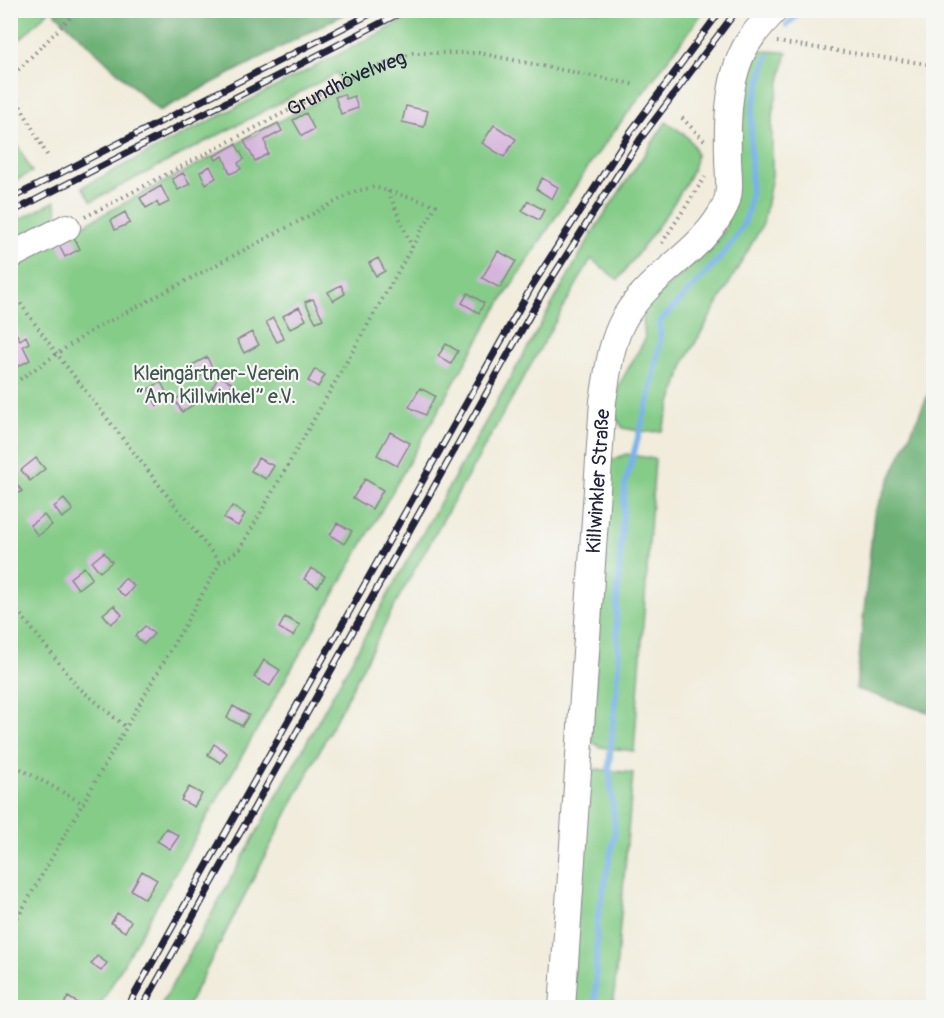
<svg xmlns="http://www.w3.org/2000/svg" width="944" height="1018" font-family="Pangolin,sans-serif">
  <rect width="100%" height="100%" fill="#f6f6f2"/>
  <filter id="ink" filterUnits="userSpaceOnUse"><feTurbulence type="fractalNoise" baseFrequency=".0167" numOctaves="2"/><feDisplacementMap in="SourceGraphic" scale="12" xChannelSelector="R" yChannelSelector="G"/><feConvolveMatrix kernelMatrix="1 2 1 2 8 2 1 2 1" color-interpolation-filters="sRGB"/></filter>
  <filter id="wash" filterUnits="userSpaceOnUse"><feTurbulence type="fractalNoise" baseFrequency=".008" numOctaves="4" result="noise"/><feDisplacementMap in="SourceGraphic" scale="24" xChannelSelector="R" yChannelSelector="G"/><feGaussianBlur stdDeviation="1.35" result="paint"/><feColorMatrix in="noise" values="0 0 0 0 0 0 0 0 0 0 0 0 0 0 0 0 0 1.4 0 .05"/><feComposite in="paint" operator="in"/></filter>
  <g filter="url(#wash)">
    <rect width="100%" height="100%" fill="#f1ecdb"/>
    <path fill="#85cc88" stroke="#547762" stroke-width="1.5" d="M 11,10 L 49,10 L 49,11 L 11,48 Z
      M 422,11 L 704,11 L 592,161 L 495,311 L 99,1007 L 11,1008 L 11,263 L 342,88 L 337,73 L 92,201 L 82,187 Z
      M 761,51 L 787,52 L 772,115 L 772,176 L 763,224 L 685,361 L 662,431 L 645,432 L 623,428 L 614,415 L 619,385 L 645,339 L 643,318 L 648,304 L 707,251 L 725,230 L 737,118 L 751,62 Z
      M 666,122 C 679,130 694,138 696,155 C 698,178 634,258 618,280 L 591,259 L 398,599 L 187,1007 L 160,1007 L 389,593 L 594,230 Z
      M 11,133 L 32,172 L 11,183 L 10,183 Z
      M 55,201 L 59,219 L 11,244 L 11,224 Z
      M 626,454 L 655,459 L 634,751 L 600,747 L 591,741 L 610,461 Z
      M 596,769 L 633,773 L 613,1007 L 571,1008 L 586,777 Z"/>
    <path fill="#6cb074" stroke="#476958" stroke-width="1.5" d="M 53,11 L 350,11 L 159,111 Z
      M 933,384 L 933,714 L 856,689 L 874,514 Z"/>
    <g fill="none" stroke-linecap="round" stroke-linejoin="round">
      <path stroke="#7ab2e9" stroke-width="6" d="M 787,25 L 801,10
        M 595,1008 L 597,922 L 615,831 L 609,765 L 619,663 L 616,615 L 625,485 L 650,394 L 661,337 L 659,323 C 681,297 736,248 746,218 C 756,185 748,151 752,118 C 754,97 762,76 768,56"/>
    </g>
    <g id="blocks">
      <path fill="#d6b5dd" d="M 344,94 L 346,99 L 354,96 L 358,108 L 341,114 L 335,97 Z
        M 406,106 L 428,111 L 424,127 L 402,122 Z
        M 306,113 L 314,129 L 302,136 L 293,120 Z
        M 278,123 L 282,131 L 265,140 L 268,154 L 255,161 L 244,141 Z
        M 494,125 L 516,139 L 504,157 L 482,143 Z
        M 236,144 L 244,159 L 238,163 L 241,169 L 230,174 L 223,156 L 216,160 L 214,156 Z
        M 210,166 L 216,178 L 206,184 L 200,172 Z
        M 183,173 L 190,184 L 178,190 L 172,179 Z
        M 542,178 L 558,187 L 552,199 L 536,189 Z
        M 161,186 L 169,202 L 159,207 L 157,202 L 146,208 L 140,198 Z
        M 528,201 L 544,210 L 539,220 L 522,211 Z
        M 125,212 L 130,223 L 115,230 L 111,220 Z
        M 73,235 L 80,249 L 65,257 L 58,243 Z
        M 498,251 L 516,261 L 500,288 L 482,278 Z
        M 378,258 L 385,271 L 376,276 L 369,263 Z
        M 341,285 L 345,294 L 333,301 L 328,292 Z
        M 468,293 L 484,303 L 479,313 L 462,303 Z
        M 313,299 L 323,319 L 316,322 L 305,302 Z
        M 299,307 L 306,320 L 290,329 L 283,316 Z
        M 273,318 L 284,339 L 277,342 L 266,322 Z
        M 10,323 L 20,340 L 26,336 L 29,343 L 23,346 L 30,360 L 10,371 Z
        M 252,332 L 259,345 L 244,353 L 237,340 Z
        M 446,344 L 458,351 L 451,364 L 438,356 Z
        M 207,357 L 213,370 L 199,377 L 192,365 Z
        M 315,369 L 325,375 L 318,387 L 308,381 Z
        M 219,376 L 232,383 L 222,399 L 210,392 Z
        M 161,382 L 170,400 L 157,406 L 148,389 Z
        M 420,388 L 435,396 L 425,415 L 409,407 Z
        M 185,393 L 193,405 L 182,412 L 175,400 Z
        M 390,432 L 410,443 L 397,466 L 377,455 Z
        M 36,458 L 45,469 L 30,481 L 21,470 Z
        M 258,458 L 274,466 L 266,479 L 251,471 Z
        M 13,479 L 22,491 L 10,499 L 10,481 Z
        M 365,479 L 383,490 L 372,509 L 353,498 Z
        M 64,499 L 73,510 L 62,518 L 54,507 Z
        M 232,506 L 245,514 L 238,526 L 224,518 Z
        M 44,515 L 52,525 L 38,536 L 30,525 Z
        M 337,523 L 352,531 L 344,544 L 330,535 Z
        M 104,552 L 112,562 L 100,572 L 92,562 Z
        M 84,567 L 92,578 L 78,589 L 70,578 Z
        M 311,568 L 325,576 L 318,587 L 304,579 Z
        M 125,578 L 134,586 L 125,597 L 116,589 Z
        M 114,605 L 122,615 L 111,624 L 103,614 Z
        M 285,617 L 300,625 L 293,636 L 279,628 Z
        M 145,626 L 154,634 L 144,644 L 135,636 Z
        M 264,660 L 280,670 L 270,686 L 254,677 Z
        M 233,706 L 249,715 L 242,726 L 227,718 Z
        M 214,744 L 227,753 L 221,763 L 208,755 Z
        M 189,787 L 202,794 L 194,807 L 181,800 Z
        M 166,828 L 179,836 L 170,849 L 157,841 Z
        M 142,871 L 157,880 L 145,899 L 131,890 Z
        M 117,913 L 131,921 L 125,932 L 111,923 Z
        M 97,956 L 107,963 L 101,971 L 91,964 Z
        M 68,997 L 86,1008 L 62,1008 Z"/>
    </g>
  </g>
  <g filter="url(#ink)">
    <use href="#blocks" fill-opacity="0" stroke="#8a878b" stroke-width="1.5"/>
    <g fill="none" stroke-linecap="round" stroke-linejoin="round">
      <g stroke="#8a878b" stroke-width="28">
        <g id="minor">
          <path d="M 10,256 L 67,227"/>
          <path id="s2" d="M 562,1008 L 603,401 C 608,372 610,343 625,317 C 650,274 703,252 725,206 C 732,191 728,173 728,157 C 727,119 728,70 751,38 C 758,28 767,19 775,10"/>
        </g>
      </g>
      <g stroke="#8a878b" stroke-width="4" stroke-dasharray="1.5 4.5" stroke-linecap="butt">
        <path d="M 777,42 L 934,65"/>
        <path d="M 682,118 L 704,140"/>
        <path d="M 47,155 L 11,89 L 16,72 L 78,10"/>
        <path d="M 388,191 L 412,247"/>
        <path id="s1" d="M 85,217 L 358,74 L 413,53 L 479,53 L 636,85"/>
        <path d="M 662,243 L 705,177"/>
        <path d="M 10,289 L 56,353 L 220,563"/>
        <path d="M 10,386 L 89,332 L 356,191 L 374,187 L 436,205 L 240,549 L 220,563 L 10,931"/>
        <path d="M 10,601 L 78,687 L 127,728"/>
        <path d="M 10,763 L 84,804"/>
      </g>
      <use href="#minor" stroke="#fff" stroke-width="26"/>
      <g stroke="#22223b" stroke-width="7">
        <path id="rail" d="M 10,199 L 378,10
          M 10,213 L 406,10
          M 127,1008 L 532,286 L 631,131 L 721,10
          M 142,1008 L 543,292 L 641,138 L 737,10"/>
      </g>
      <use href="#rail" stroke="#f6f6f2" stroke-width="4.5" stroke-dasharray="14" stroke-linecap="butt"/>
    </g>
  </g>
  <g text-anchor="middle" stroke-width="4.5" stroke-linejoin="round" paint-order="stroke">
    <g font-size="20" fill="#22223b" stroke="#f6f6f2">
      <text dy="7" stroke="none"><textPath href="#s1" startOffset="294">Grundhövelweg</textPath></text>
      <text dy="7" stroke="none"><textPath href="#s2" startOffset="528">Killwinkler Straße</textPath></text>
    </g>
    <g font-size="20" fill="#405552" stroke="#f6f6f2">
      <text x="216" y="380">Kleingärtner-Verein<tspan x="216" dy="23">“Am Killwinkel” e.V.</tspan></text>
    </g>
  </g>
  <rect width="944" height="1018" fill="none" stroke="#f6f6f2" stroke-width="36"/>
</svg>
